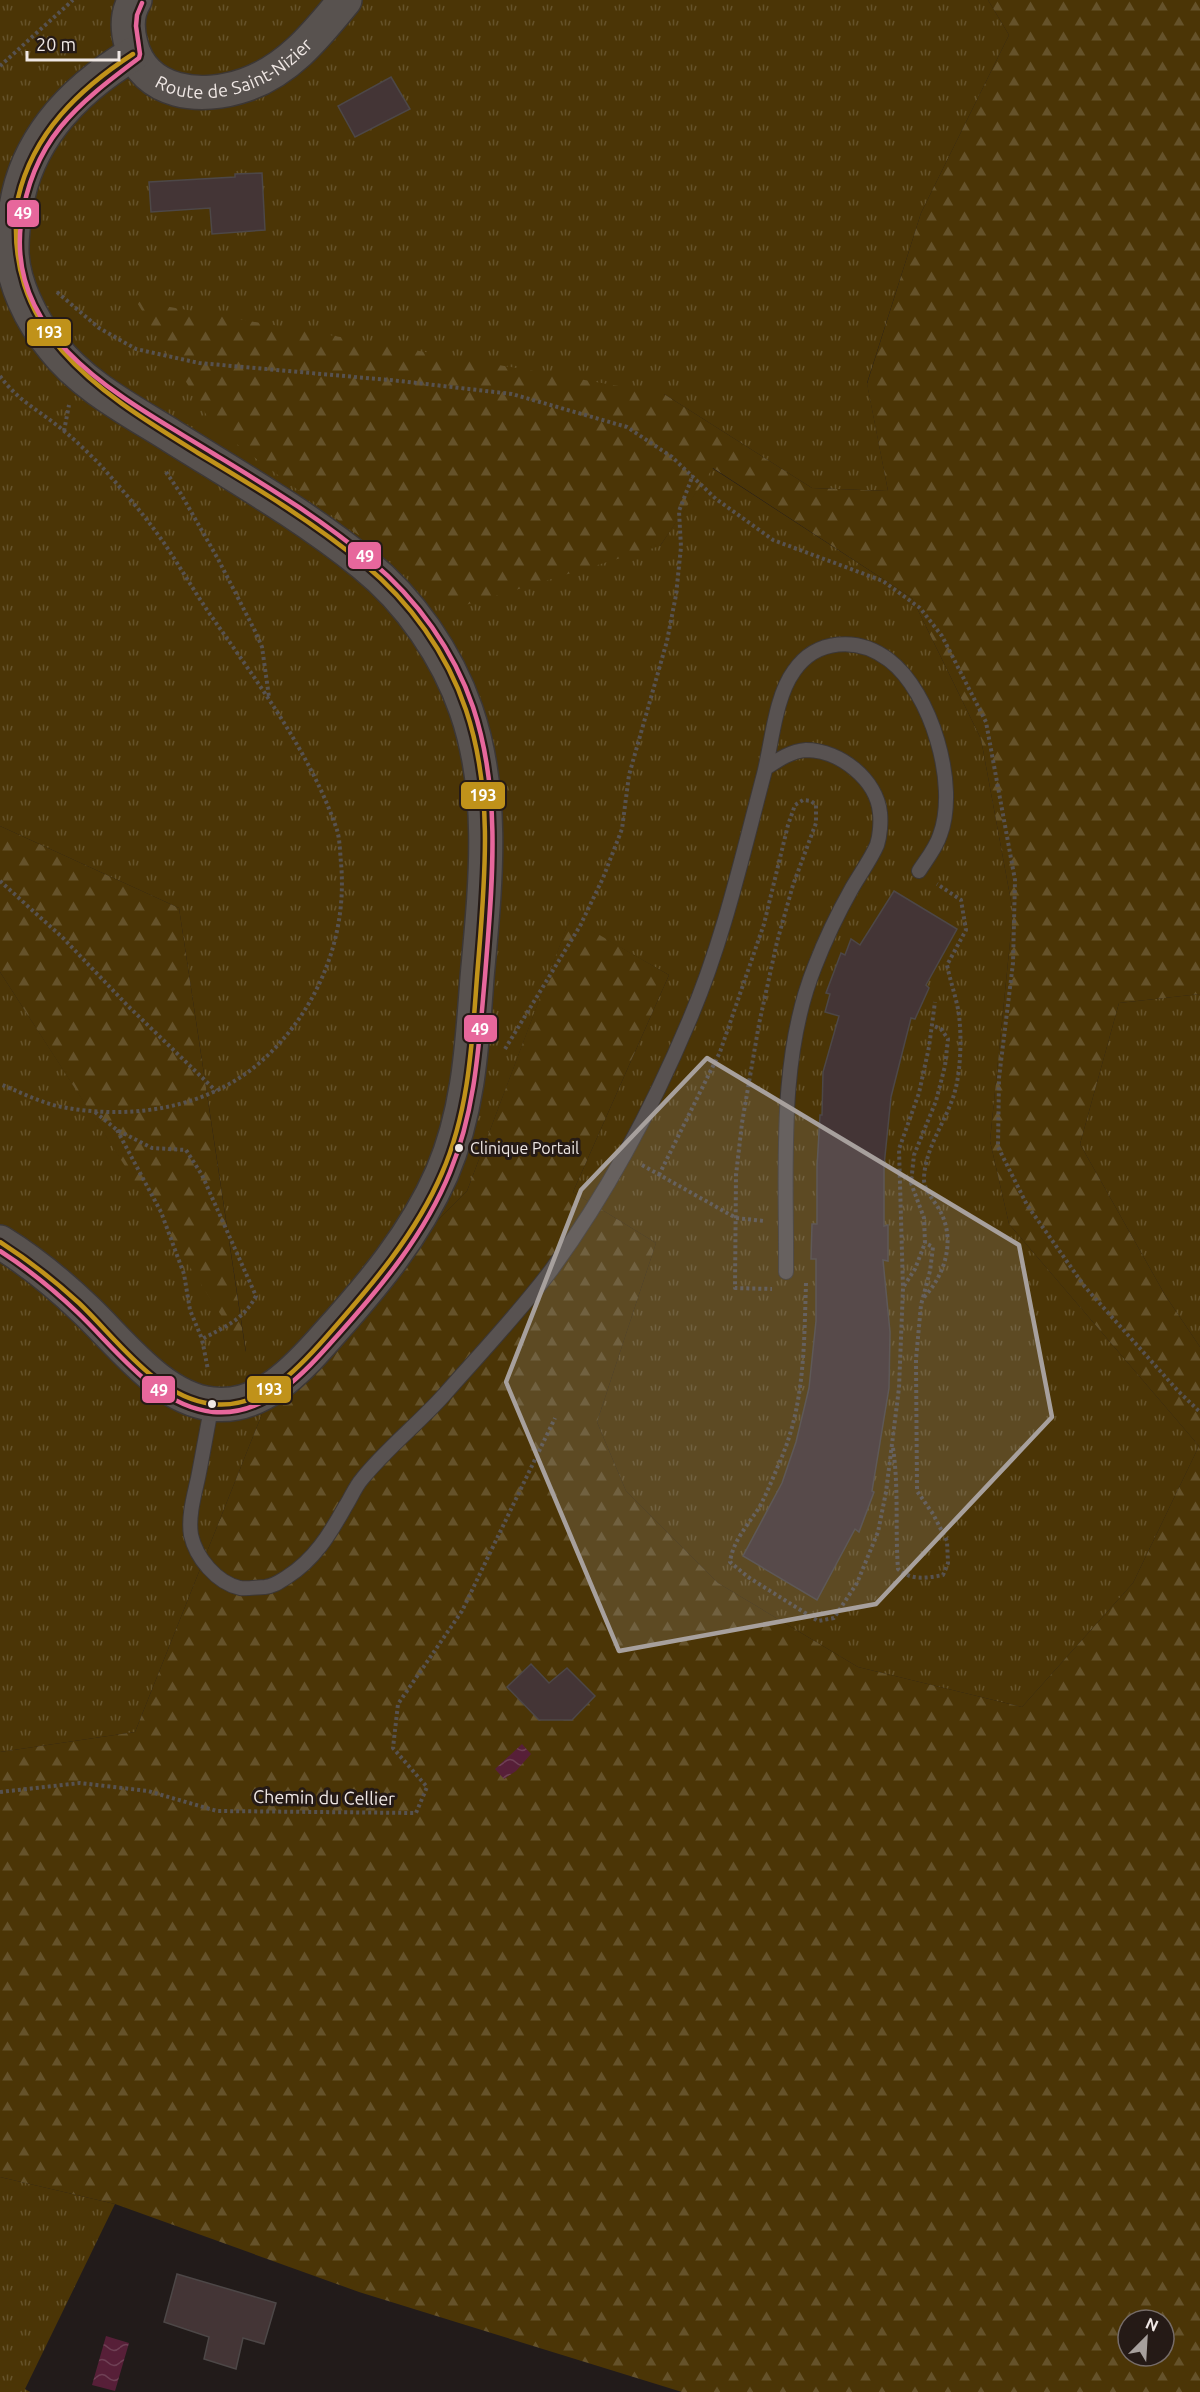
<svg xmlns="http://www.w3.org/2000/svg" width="1200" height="2392" font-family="Ubuntu,sans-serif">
  <defs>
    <pattern id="grass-tufts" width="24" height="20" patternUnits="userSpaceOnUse" patternTransform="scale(1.5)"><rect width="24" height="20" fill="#4b3506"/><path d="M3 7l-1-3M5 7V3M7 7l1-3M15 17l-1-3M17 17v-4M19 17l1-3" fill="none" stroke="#65522a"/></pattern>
    <pattern id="forest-firs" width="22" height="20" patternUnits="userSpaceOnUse" patternTransform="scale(1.5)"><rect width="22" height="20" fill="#4b3506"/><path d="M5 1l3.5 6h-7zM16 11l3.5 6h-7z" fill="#65522a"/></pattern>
    <pattern id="water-waves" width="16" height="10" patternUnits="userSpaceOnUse" patternTransform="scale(1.5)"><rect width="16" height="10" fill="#571f38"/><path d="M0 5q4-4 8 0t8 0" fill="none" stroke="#6f4055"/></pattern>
  </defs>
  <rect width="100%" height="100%" fill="#221b1a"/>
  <path fill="url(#grass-tufts)" d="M 0,0 L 988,0 L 1009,35 L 921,213 L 867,383 L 888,491 L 812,488 L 664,394 L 660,546 L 712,468 L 912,598 L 981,739 L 1013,912 L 990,1141 L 1009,1224 L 1199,1446 L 1133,1583 L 1022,1707 L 858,1667 L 718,1583 L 626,1491 L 597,1422 L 656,1243 L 573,1192 L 669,975 L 570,919 L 467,1191 L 274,1384 L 135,1732 L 0,1752 L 0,972 L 246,1352 L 179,908 L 0,826 Z
    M 1200,994 L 1200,1347 L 1165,1295 L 1080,1144 L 1119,1003 Z
    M 0,2177 L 115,2204 L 25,2389 L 30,2392 L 0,2392 Z"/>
  <path fill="url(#forest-firs)" fill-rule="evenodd" d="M 988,0 L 1200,0 L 1200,994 L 1119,1003 L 1080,1144 L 1165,1295 L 1200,1347 L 1200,2392 L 682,2392 L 359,2292 L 115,2204 L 0,2177 L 0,1752 L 135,1732 L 274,1384 L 467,1191 L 570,918 L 669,975 L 573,1192 L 656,1243 L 597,1422 L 626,1491 L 718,1583 L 858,1667 L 1022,1707 L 1133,1583 L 1199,1446 L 1009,1224 L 990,1141 L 1013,912 L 981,739 L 912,598 L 713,468 L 660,546 L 456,608 L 214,427 L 136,301 L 664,394 L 812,488 L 888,491 L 867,384 L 921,213 L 1009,35 ZM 1128,2320 L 1164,2320 L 1164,2356 L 1128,2356 Z
    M 0,826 L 179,908 L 246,1354 L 0,972 Z"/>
  <path fill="url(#water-waves)" d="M 522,1744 L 531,1754 L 516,1771 L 504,1779 L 495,1769 Z
    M 106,2336 L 129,2343 L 115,2391 L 92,2385 Z"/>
  <path fill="#443536" stroke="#4d4747" stroke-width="1.5" d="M 391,77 L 410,109 L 355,137 L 338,106 Z
    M 262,173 L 265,230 L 212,234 L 210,208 L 151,212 L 149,182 L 235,177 L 235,174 Z
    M 894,891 L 957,929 L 926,985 L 929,988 L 915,1019 L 911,1018 L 891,1097 L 884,1166 L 884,1226 L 888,1225 L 888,1261 L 883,1260 L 890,1332 L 889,1388 L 872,1491 L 874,1492 L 859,1532 L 855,1529 L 817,1600 L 743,1556 L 782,1483 L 796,1442 L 809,1388 L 816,1321 L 816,1259 L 811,1259 L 812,1224 L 817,1224 L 817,1167 L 820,1115 L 822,1115 L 823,1072 L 839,1016 L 825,1012 L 830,994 L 826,993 L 841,953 L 845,955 L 851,939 L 860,945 Z
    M 531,1664 L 549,1683 L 567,1668 L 595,1696 L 572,1720 L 539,1720 L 507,1687 Z
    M 177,2274 L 276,2303 L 264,2344 L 243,2338 L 236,2369 L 204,2359 L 209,2337 L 164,2322 Z"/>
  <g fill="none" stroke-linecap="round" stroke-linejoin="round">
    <g stroke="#3c3735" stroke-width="16">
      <path id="lane" d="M 766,768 C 778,760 791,751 806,750 C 840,750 877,780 880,813 C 881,822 880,836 877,845 C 871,859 860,874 852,888 C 838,913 825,940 815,966 C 777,1060 787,1172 786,1272
        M 212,1404 C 207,1429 203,1453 198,1478 C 194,1496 188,1517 191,1535 C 196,1558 217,1583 240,1588 C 247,1589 258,1587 265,1587 C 274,1586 279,1582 287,1577 C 314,1560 330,1534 345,1507 C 351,1498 355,1487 362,1479 C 386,1449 418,1424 444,1395 C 480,1354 519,1313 552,1269 C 608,1192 652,1109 689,1021 C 723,942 742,857 764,774 C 772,743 775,697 794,671 C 816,639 858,636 889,660 C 931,692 959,785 940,835 C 936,848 926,860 919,871"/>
    </g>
    <g stroke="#3c3735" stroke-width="36">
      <g id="secondary">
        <path id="s1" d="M 135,0 C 126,14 127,29 131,44 C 144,95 202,100 245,85 C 289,70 317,34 345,0"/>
        <path d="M 0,1242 C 31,1261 60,1285 86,1310 C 121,1343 161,1398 212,1404 C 261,1410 298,1369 327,1336 C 372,1286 415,1235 442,1173 C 469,1110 472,1045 477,978 C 485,889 496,796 466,710 C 447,655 410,601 364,564 C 305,516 237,477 173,437 C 132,411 83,386 53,347 C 32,322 11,281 12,247 C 12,234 14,220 16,207 C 27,138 75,89 133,54"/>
      </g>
    </g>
    <path stroke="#575250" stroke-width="4" stroke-dasharray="3 3" stroke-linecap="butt" d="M 0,66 L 73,0
      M 57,292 L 99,328 L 136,349 L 199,363 L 400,381 L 512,394 L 627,427 L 672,457 L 716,499 L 773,540 L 883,581 L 920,608 L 942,636 L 986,722 L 1015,880 L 1013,963 L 999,1078 L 998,1147 L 1027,1205 L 1085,1287 L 1178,1391 L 1200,1412
      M 0,376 C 17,400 41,412 63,430 C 77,442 91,455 103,468 C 125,493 147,518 166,546 C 182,570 197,596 214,620 C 259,684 312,756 337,830 C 340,840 340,853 341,863 C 348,940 315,1016 257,1065 C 204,1109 129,1120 62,1107 C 41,1103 20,1092 0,1084
      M 64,431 L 69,405
      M 166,472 L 181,494 L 218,559 L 255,631 L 262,647 L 269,697
      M 0,881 L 63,938 L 128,1006 L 216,1091
      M 505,1049 L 580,926 L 603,878 L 622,829 L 629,775 L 667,641 L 676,595 L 681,547 L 679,511 L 693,475
      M 95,1112 L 117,1130 L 152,1148 L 186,1150 L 202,1175 L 256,1296 C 244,1319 225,1327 202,1339 L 208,1370
      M 117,1130 L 161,1212 L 184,1274 L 190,1310 L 202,1339
      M 642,1165 L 736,1218 L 764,1221
      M 659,1175 L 720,1052 L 764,924 L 788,825 L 795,805 L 803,800 L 811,801 L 816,805 L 816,823 L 793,885 L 777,942 L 759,1024 L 742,1123 L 736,1175 L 735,1288 L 772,1289
      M 806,1283 C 804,1343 805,1403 781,1459 C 774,1475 768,1491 760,1506 C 749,1524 733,1540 730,1562 L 748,1577 L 818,1621 L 834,1618 L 857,1583 L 878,1532 L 886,1492 L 899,1388 L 903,1288 L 899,1149 L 919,1093 L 929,1047 L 935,1002
      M 904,1286 L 915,1269 L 925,1243 L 924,1218 L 911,1183 L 914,1155 L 936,1101 L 945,1066 L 948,1039 L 941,1029 L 932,1025
      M 924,1297 C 946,1274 956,1238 939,1209 C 933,1199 923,1189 924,1177 C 926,1144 949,1118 956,1087 C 961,1066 962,1031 958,1009 C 955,994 950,980 947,965 L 966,930 L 961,900 L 937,884
      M 893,1448 C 899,1489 895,1529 898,1569 C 911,1581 927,1578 943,1575 L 948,1563 L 947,1541 L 933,1514 L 917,1491 L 916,1359 L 921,1305 L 930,1271 L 933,1247 L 925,1243
      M 0,1792 L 80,1783 L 148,1791 L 217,1811 L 416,1813 L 427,1787 L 393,1748 L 398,1704 L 462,1611 L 555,1418"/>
    <use href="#lane" stroke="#585251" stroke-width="14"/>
    <use href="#secondary" stroke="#58524f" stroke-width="33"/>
    <g stroke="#251a16" stroke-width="9">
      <path id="bus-1" d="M 0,1242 C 28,1260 54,1280 79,1303 C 117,1339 156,1397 212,1404 C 261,1410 298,1369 327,1336 C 371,1286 416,1234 442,1173 C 469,1111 472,1043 477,977 C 484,888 495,796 466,710 C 447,653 410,602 364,564 C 313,522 255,487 198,453 C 101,393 0,334 18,198 C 33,133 79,89 133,54"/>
    </g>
    <g stroke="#251a16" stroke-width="9">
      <path id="bus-2" d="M 0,1251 C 28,1269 54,1290 78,1313 C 117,1350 156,1406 213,1412 C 266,1417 305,1372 337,1336 C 381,1287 425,1234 450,1172 C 476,1109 479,1042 485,976 C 492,886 502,794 473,707 C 454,651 417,599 371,561 C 323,520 268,487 214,454 C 129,401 6,343 21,223 C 32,140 76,105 139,58 L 140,54 L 136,26 L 137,15 L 142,3"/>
    </g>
    <use href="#bus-1" stroke="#c0921a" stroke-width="4.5"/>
    <use href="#bus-2" stroke="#e7679c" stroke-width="4.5"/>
  </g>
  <path fill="#a7a09d" fill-opacity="0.2" stroke="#a7a09d" stroke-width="4.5" stroke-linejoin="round" d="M 707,1058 L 1019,1245 L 1052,1417 L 876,1604 L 619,1651 L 506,1382 L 581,1190 Z"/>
  <g fill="#efe7e4" stroke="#251a16" stroke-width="2">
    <circle cx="459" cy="1148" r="5"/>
    <circle cx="212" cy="1404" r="5"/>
  </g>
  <g text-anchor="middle" stroke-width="6" stroke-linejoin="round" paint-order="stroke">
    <g font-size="16" fill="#efe7e4" stroke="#251a16" text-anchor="start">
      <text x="470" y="1154">Clinique Portail</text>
    </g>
    <g font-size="18" fill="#efe7e4" stroke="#251a16">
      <text dy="6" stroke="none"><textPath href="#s1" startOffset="176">Route de Saint-Nizier</textPath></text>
      <text transform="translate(324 1798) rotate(1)" y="6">Chemin du Cellier</text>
    </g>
  </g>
  <g stroke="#251a16" stroke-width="2">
    <rect x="6" y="199" width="34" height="29" rx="6" fill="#e7679c"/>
    <rect x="26" y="318" width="46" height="29" rx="6" fill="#c0921a"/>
    <rect x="347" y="541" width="35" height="29" rx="6" fill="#e7679c"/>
    <rect x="460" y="781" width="46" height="29" rx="6" fill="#c0921a"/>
    <rect x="463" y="1014" width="35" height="29" rx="6" fill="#e7679c"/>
    <rect x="246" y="1375" width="46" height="29" rx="6" fill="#c0921a"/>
    <rect x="141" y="1375" width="35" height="29" rx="6" fill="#e7679c"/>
  </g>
  <g font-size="16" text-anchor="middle" font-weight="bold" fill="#fff">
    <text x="23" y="219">49</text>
    <text x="49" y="338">193</text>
    <text x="365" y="562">49</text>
    <text x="483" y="801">193</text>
    <text x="480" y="1035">49</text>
    <text x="269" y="1395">193</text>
    <text x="159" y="1396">49</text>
  </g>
  <g transform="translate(1146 2338) rotate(24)"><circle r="28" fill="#251a16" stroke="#766c68" stroke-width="1.5"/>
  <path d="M0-4.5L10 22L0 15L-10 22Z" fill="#a7a09d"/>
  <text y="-9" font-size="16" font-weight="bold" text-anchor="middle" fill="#efe7e4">N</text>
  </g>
  <path d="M27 51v9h92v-9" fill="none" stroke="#efe7e4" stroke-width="3"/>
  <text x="36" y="51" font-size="18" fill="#efe7e4" stroke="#251a16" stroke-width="4.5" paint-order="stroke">20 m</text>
</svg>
